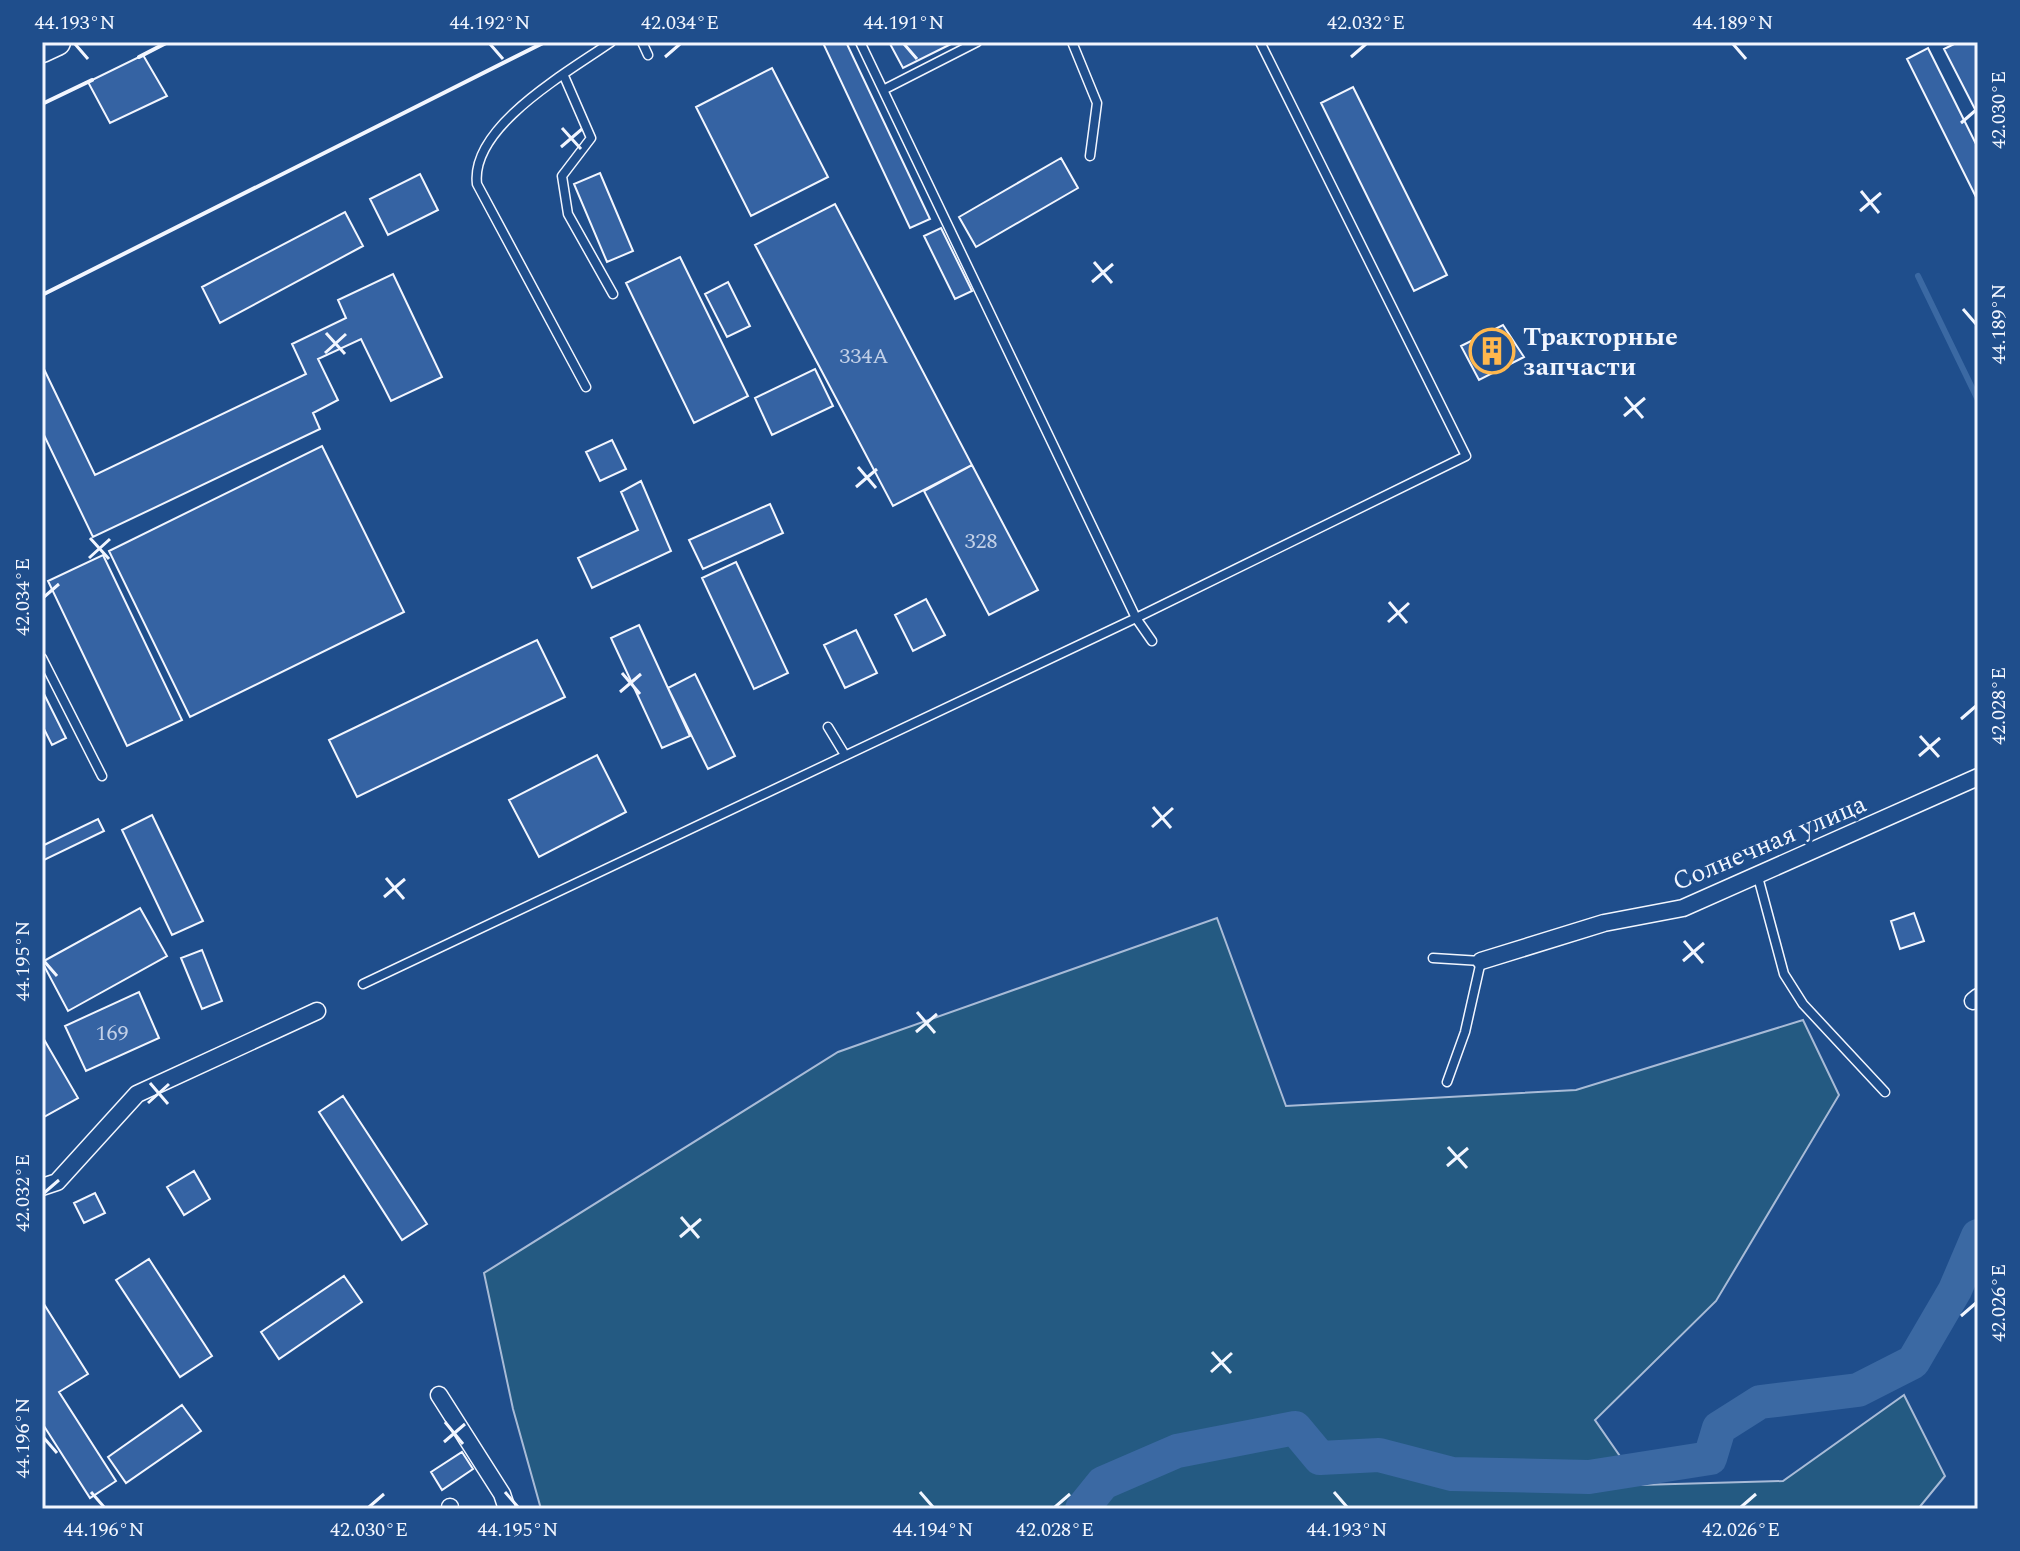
<svg xmlns="http://www.w3.org/2000/svg" width="2020" height="1551" font-family="Spectral,serif">
  <rect width="100%" height="100%" fill="#1f4e8c"/>
  <path fill="#245a82" stroke="#a8bbd7" stroke-width="2" d="M 1217,918 L 1286,1106 L 1576,1090 L 1803,1020 L 1839,1095 L 1716,1301 L 1595,1420 L 1640,1485 L 1783,1481 L 1904,1395 L 1945,1476 L 1918,1509 L 541,1509 L 513,1409 L 484,1273 L 838,1052 Z"/>
  <g fill="none" stroke-linecap="round" stroke-linejoin="round">
    <path stroke="#3b69a3" stroke-width="6" d="M 1918,276 L 1978,400"/>
    <path stroke="#3b69a3" stroke-width="34" d="M 1082,1509 L 1103,1483 L 1177,1451 L 1295,1428 L 1320,1458 L 1379,1455 L 1452,1474 L 1589,1477 L 1710,1458 L 1719,1428 L 1760,1402 L 1858,1390 L 1913,1362 L 1955,1290 L 1978,1236"/>
  </g>
  <path fill="#3563a3" stroke="#f2f6ff" stroke-width="2" d="M 846,42 L 930,219 L 910,228 L 823,43 Z
    M 889,42 L 955,42 L 903,68 Z
    M 1958,42 L 1975,42 L 1978,48 L 1978,115 L 1944,49 Z
    M 1928,48 L 1978,148 L 1978,201 L 1907,59 Z
    M 143,55 L 167,96 L 110,123 L 88,82 Z
    M 772,68 L 828,177 L 751,216 L 696,107 Z
    M 1353,87 L 1447,275 L 1414,291 L 1321,103 Z
    M 1061,158 L 1078,188 L 976,247 L 959,217 Z
    M 600,173 L 633,251 L 607,262 L 574,184 Z
    M 420,174 L 438,210 L 388,235 L 370,199 Z
    M 835,204 L 972,465 L 893,506 L 755,245 Z
    M 345,212 L 363,246 L 220,323 L 202,287 Z
    M 941,228 L 972,291 L 955,299 L 924,236 Z
    M 680,257 L 748,396 L 694,423 L 626,283 Z
    M 393,274 L 442,377 L 391,401 L 361,339 L 318,359 L 338,400 L 313,413 L 320,429 L 93,537 L 42,431 L 42,365 L 95,475 L 306,374 L 292,344 L 346,318 L 338,300 Z
    M 728,282 L 750,326 L 727,337 L 705,294 Z
    M 1503,325 L 1524,357 L 1479,380 L 1461,346 Z
    M 815,369 L 833,406 L 772,435 L 755,398 Z
    M 612,440 L 626,469 L 600,481 L 586,452 Z
    M 322,446 L 404,612 L 190,717 L 109,551 Z
    M 972,465 L 1038,590 L 989,615 L 924,491 Z
    M 641,481 L 671,551 L 592,588 L 578,558 L 638,530 L 621,492 Z
    M 770,504 L 783,533 L 703,569 L 689,540 Z
    M 103,555 L 182,720 L 127,746 L 48,581 Z
    M 736,562 L 788,673 L 754,689 L 702,578 Z
    M 926,599 L 945,635 L 913,651 L 895,615 Z
    M 639,625 L 690,736 L 662,748 L 611,638 Z
    M 856,630 L 877,673 L 845,688 L 824,645 Z
    M 537,640 L 565,697 L 357,797 L 329,740 Z
    M 695,674 L 735,756 L 708,769 L 668,688 Z
    M 42,690 L 66,738 L 52,745 L 42,725 Z
    M 597,755 L 626,812 L 539,857 L 509,800 Z
    M 152,815 L 203,921 L 172,935 L 122,830 Z
    M 98,819 L 104,831 L 42,861 L 42,846 Z
    M 140,908 L 167,956 L 68,1011 L 42,962 Z
    M 1914,913 L 1924,941 L 1900,949 L 1891,921 Z
    M 202,950 L 222,1001 L 202,1009 L 181,958 Z
    M 139,992 L 159,1038 L 86,1071 L 65,1026 Z
    M 42,1036 L 78,1098 L 42,1118 Z
    M 343,1096 L 427,1224 L 402,1240 L 319,1112 Z
    M 194,1171 L 210,1199 L 184,1215 L 167,1187 Z
    M 95,1193 L 105,1213 L 84,1223 L 74,1203 Z
    M 149,1259 L 212,1356 L 180,1377 L 116,1280 Z
    M 344,1276 L 362,1302 L 279,1359 L 261,1332 Z
    M 42,1301 L 88,1374 L 59,1392 L 116,1481 L 90,1498 L 42,1423 Z
    M 182,1405 L 201,1431 L 126,1483 L 108,1457 Z
    M 462,1452 L 473,1469 L 442,1490 L 431,1472 Z"/>
  <g fill="none" stroke-linecap="round" stroke-linejoin="round">
    <g stroke="#f2f6ff" stroke-width="11">
      <path id="service" d="M 642,42 L 648,55
        M 860,42 L 1136,618 L 1152,641
        M 1072,42 L 1097,103 L 1090,156
        M 564,76 L 591,138 L 562,176 L 568,214 L 613,294
        M 883,90 L 977,42
        M 586,387 L 477,184 C 470,126 570,71 611,42
        M 42,658 L 102,776
        M 828,727 L 845,755
        M 1758,877 L 1784,974 L 1803,1004 L 1885,1092
        M 1433,958 L 1481,961 L 1465,1032 L 1447,1082
        M 363,984 L 1136,618 L 1466,456 L 1260,42"/>
    </g>
    <g stroke="#f2f6ff" stroke-width="19">
      <path id="minor" d="M 1481,961 L 1604,923 L 1683,908 L 1978,777
        M 1973,1001 L 1978,997
        M 42,1187 L 57,1182 L 137,1094 L 317,1011
        M 439,1395 L 502,1494 L 507,1509
        M 450,1507 L 450,1509"/>
    </g>
    <g stroke="#f2f6ff" stroke-width="29">
      <path id="primary" d="M 42,49 L 57,42"/>
    </g>
    <use href="#service" stroke="#1f4e8c" stroke-width="8"/>
    <use href="#minor" stroke="#1f4e8c" stroke-width="16"/>
    <use href="#primary" stroke="#1f4e8c" stroke-width="26"/>
    <path stroke="#f2f6ff" stroke-width="4" d="M 139,57 L 168,42
      M 42,104 L 92,80
      M 42,295 L 545,42"/>
  </g>
  <path fill="none" stroke="#f2f6ff" stroke-width="3" d="M 75,44 L 88,59M 490,44 L 503,59M 904,44 L 917,59M 1733,44 L 1746,59M 665,57 L 680,44M 1351,57 L 1366,44M 1961,123 L 1976,110M 562,128 L 581,149M 561,147 L 582,129M 1861,191 L 1879,213M 1860,211 L 1881,193M 1094,262 L 1112,283M 1092,282 L 1113,264M 1963,309 L 1976,324M 326,333 L 345,354M 325,353 L 346,334M 1625,397 L 1643,418M 1624,416 L 1645,398M 858,467 L 876,488M 856,487 L 877,469M 90,538 L 109,559M 89,558 L 110,539M 44,597 L 59,584M 1389,602 L 1407,623M 1388,622 L 1409,603M 622,673 L 640,694M 620,692 L 641,674M 1961,719 L 1976,706M 1920,736 L 1939,757M 1919,756 L 1940,738M 1153,807 L 1171,828M 1152,827 L 1173,808M 386,878 L 404,899M 384,897 L 405,879M 1684,941 L 1703,963M 44,961 L 57,976M 1683,961 L 1704,943M 917,1012 L 935,1033M 916,1032 L 937,1014M 150,1083 L 168,1104M 148,1103 L 169,1084M 1448,1147 L 1467,1168M 1447,1166 L 1468,1148M 44,1193 L 59,1180M 681,1217 L 699,1238M 680,1237 L 701,1219M 1961,1316 L 1976,1303M 1212,1352 L 1231,1373M 1211,1372 L 1232,1353M 445,1422 L 463,1444M 44,1438 L 57,1453M 444,1442 L 465,1424M 91,1492 L 104,1507M 505,1492 L 518,1507M 920,1492 L 933,1507M 1334,1492 L 1347,1507M 369,1507 L 384,1494M 1055,1507 L 1070,1494M 1741,1507 L 1756,1494"/>
  <defs>
    <g id="building-ring" transform="scale(2.3)"><circle r="9.5" fill="#1f4e8c" stroke="#ffb74d" stroke-width="1.5"/><path d="M-4-6H4V6H1V3H-1V6H-4ZM-2.5-4.3h1.7v1.8h-1.7ZM.8-4.3h1.7v1.8H.8ZM-2.5-1h1.7V.8h-1.7ZM.8-1h1.7V.8H.8Z" fill="#ffb74d"/></g>
  </defs>
  <g fill-rule="evenodd">
    <use href="#building-ring" x="1492" y="351"/>
  </g>
  <g text-anchor="middle" stroke-width="6" stroke-linejoin="round" paint-order="stroke">
    <g font-size="22" fill="#c3d1e8">
      <text x="864" y="363">334А</text>
      <text x="981" y="548">328</text>
      <text x="112" y="1040">169</text>
    </g>
    <g font-size="26" font-weight="bold" fill="#f2f6ff" stroke="#1f4e8c" text-anchor="start">
      <text x="1523" y="345">Тракторные<tspan x="1523" dy="30">запчасти</tspan></text>
    </g>
    <g font-size="26" fill="#f2f6ff" stroke="#1f4e8c">
      <text transform="translate(1769 842) rotate(-23)" y="9">Солнечная улица</text>
    </g>
  </g>
  <rect width="2020" height="1551" fill="none" stroke="#1f4e8c" stroke-width="88"/>
  <rect x="44" y="44" width="1932" height="1463" fill="none" stroke="#f2f6ff" stroke-width="3"/>
  <g font-size="20" text-anchor="middle" fill="#f2f6ff">
    <text x="75" y="29">44.193°N</text>
    <text x="490" y="29">44.192°N</text>
    <text x="680" y="29">42.034°E</text>
    <text x="904" y="29">44.191°N</text>
    <text x="1366" y="29">42.032°E</text>
    <text x="1733" y="29">44.189°N</text>
    <text transform="translate(1998 110) rotate(-90)" y="7">42.030°E</text>
    <text transform="translate(1998 324) rotate(-90)" y="7">44.189°N</text>
    <text transform="translate(22 597) rotate(-90)" y="7">42.034°E</text>
    <text transform="translate(1998 706) rotate(-90)" y="7">42.028°E</text>
    <text transform="translate(22 961) rotate(-90)" y="7">44.195°N</text>
    <text transform="translate(22 1193) rotate(-90)" y="7">42.032°E</text>
    <text transform="translate(1998 1303) rotate(-90)" y="7">42.026°E</text>
    <text transform="translate(22 1438) rotate(-90)" y="7">44.196°N</text>
    <text x="104" y="1536">44.196°N</text>
    <text x="369" y="1536">42.030°E</text>
    <text x="518" y="1536">44.195°N</text>
    <text x="933" y="1536">44.194°N</text>
    <text x="1055" y="1536">42.028°E</text>
    <text x="1347" y="1536">44.193°N</text>
    <text x="1741" y="1536">42.026°E</text>
  </g>
</svg>
